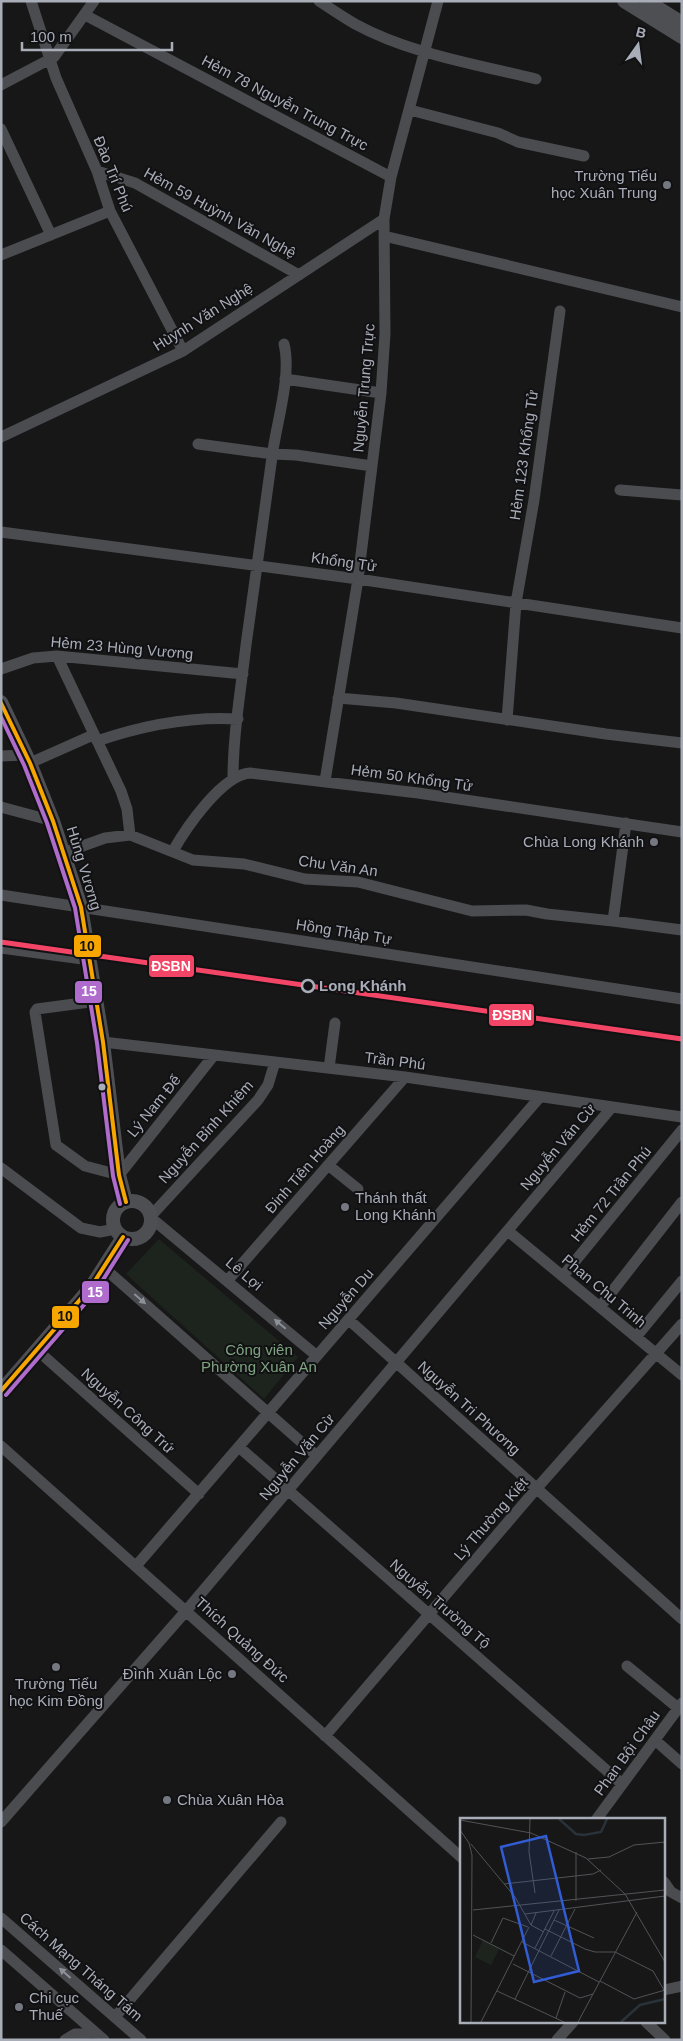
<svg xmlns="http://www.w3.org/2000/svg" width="683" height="2041" font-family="Helvetica,sans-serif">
  <rect width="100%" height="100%" fill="#171717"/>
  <path fill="#1d241e" d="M 159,1239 L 298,1357 L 264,1399 L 126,1274 Z"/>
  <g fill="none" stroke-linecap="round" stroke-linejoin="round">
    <path stroke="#4b4c50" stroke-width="11" d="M 31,1 L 56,78 L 97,171 L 110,211 L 183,351
      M 319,1 C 331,9 343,17 355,24 C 410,54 476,64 536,79
      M 85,15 L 391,177
      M 1,85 L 54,57 L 94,1
      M 410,110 L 498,133 L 518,142 L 584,156
      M 1,129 L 51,235
      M 97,171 L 135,183 L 299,275
      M 384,236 L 682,307
      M 1,255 L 110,211
      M 285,379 L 381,393
      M 1,437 L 183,351 L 384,219
      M 198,444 L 272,454 L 296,455 L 372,466
      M 620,490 L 682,495
      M 1,532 L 358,579 L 682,628
      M 57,656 L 121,791 L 127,809 L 130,835
      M 1,669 L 33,658 L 57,656 L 243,674
      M 338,698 L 396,703 L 606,734 L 682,743
      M 507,720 L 516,603 L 534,500 L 560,311
      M 97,741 C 144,725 189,716 238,719
      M 1,756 L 26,755
      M 30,763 L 93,735
      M 233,778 C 233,734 241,689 246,645 C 254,583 263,520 272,457 C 276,424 292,376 284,344
      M 325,781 L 358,579 L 381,393 L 385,334 L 384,219 L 391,177 L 438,1
      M 1,807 L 53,821
      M 626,823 L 613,921 L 682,930
      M 173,851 C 186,828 222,775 250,773 L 418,793 L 682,832
      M 63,853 L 105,838 L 130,835 L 193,860 L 244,864 L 305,879 L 358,882 L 472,911 L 526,910 L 547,914 L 613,921
      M 1,895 L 682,999
      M 1,948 L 90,960
      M 97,1001 L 37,1009 L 35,1012 L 56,1145 L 85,1166 L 119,1175 L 214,1055
      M 103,1042 L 405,1077 L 682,1117
      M 275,1062 L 268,1085 L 258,1100 L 150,1217 L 317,1356
      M 329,1068 L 335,1023
      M 328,1165 L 358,1189
      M 1,1168 L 81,1228 L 100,1232 L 115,1229
      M 508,1231 L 682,1375
      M 103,1267 L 317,1456
      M 563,1276 L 682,1130
      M 228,1280 L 405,1077
      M 600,1307 L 682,1202
      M 349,1320 L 682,1619
      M 636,1337 L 682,1281
      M 37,1350 L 199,1494
      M 1,1446 L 462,1858
      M 239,1447 L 622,1784
      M 136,1566 L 540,1097
      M 627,1666 L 678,1708
      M 325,1736 L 537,1488 L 682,1324
      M 655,1740 L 682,1764
      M 596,1820 L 682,1703
      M 1,1822 L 186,1611 L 612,1107
      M 664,1882 L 671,1892 L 682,1898
      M 1,1918 L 141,2040
      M 1,1950 L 104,2040
      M 664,1990 L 682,1986
      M 115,2017 L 281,1822
      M 646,2022 L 665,2040
      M 65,2040 L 75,2034 L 96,2033
      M 557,2040 L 573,2022"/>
    <path stroke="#4d4f52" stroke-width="14" d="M 624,1 L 682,37
      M 647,1 L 682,23
      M 1,702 L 30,763 L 53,821 L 81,907 L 103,1042 L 119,1175 L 126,1202
      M113 1220a19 19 0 1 1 38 0a19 19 0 1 1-38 0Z
      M 1,1391 L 91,1287 L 123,1237"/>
    <g stroke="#111113" stroke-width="8">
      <path id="bus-1" d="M 1,703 L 30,763 L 53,821 L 81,907 L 103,1042 L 119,1175 L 126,1202
        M 1,1391 L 91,1287 L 123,1237"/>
    </g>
    <g stroke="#111113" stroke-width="8">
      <path id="bus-2" d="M 1,717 L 24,765 L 47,823 L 75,908 L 97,1043 L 113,1176 L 120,1204
        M 6,1395 L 96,1291 L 128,1240"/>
    </g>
    <use href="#bus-1" stroke="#f7a600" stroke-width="4"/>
    <use href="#bus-2" stroke="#b06ccc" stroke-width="4"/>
    <g stroke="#111113" stroke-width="9">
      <path id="rail-1" d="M 1,942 L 682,1039"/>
    </g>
    <use href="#rail-1" stroke="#f34667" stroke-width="5"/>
  </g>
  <defs><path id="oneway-solid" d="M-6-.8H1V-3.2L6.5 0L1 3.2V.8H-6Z" transform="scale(1.25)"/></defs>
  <g fill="#8c9099">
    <use href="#oneway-solid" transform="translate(140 1299) rotate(41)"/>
    <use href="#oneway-solid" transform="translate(280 1324) rotate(-140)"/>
    <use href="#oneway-solid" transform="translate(65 1973) rotate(-139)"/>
  </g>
  <g fill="#757880" stroke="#111113" stroke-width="2">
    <circle cx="667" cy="185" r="5"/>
    <circle cx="654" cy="842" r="5"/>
    <circle cx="345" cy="1207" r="5"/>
    <circle cx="56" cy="1667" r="5"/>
    <circle cx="232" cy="1674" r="5"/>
    <circle cx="167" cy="1800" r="5"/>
    <circle cx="19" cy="2007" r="5"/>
  </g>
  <circle fill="#111113" stroke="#a8adb8" stroke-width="2.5" cx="308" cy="986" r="6"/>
  <circle fill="#a8adb8" stroke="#111113" stroke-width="2" cx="102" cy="1087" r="4.5"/>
  <g text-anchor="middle" stroke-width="4" stroke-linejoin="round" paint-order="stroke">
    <g font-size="15" fill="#a8adb8" stroke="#111113">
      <text transform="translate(285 103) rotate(28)" y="5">Hẻm 78 Nguyễn Trung Trực</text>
      <text transform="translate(113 174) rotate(68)" y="5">Đào Trí Phú</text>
      <text transform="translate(220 213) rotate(29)" y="5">Hẻm 59 Huỳnh Văn Nghệ</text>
      <text transform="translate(203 317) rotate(-32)" y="5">Hùynh Văn Nghệ</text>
      <text transform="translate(364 388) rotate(-85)" y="5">Nguyễn Trung Trực</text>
      <text transform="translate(524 455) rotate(-82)" y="5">Hẻm 123 Khổng Tử</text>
      <text transform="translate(344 562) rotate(8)" y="5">Khổng Tử</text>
      <text transform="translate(122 648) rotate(5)" y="5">Hẻm 23 Hùng Vương</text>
      <text transform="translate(412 778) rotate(8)" y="5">Hẻm 50 Khổng Tử</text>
      <text transform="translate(338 866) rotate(8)" y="5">Chu Văn An</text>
      <text transform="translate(84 868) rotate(73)" y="5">Hùng Vương</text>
      <text transform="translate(344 932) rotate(9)" y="5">Hồng Thập Tự</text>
      <text transform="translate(395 1061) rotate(7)" y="5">Trần Phú</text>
      <text transform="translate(154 1106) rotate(-51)" y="5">Lý Nam Đế</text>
      <text transform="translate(206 1132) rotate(-48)" y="5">Nguyễn Bỉnh Khiêm</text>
      <text transform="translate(558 1147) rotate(-50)" y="5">Nguyễn Văn Cừ</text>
      <text transform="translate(305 1169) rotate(-49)" y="5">Đinh Tiên Hoàng</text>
      <text transform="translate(611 1194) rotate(-51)" y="5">Hẻm 72 Trần Phú</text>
      <text transform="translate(244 1274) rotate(40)" y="5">Lê Lợi</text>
      <text transform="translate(604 1291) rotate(40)" y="5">Phan Chu Trinh</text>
      <text transform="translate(346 1299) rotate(-49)" y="5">Nguyễn Du</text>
      <text transform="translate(469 1408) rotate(42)" y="5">Nguyễn Tri Phương</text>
      <text transform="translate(128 1411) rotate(42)" y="5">Nguyễn Công Trứ</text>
      <text transform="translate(297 1457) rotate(-50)" y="5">Nguyễn Văn Cừ</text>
      <text transform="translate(491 1519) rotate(-49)" y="5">Lý Thường Kiệt</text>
      <text transform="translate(440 1604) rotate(41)" y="5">Nguyễn Trường Tộ</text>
      <text transform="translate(242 1640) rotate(42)" y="5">Thích Quảng Đức</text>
      <text transform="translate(627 1753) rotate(-54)" y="5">Phan Bội Châu</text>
      <text transform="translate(81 1967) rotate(41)" y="5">Cách Mạng Tháng Tám</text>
    </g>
    <g font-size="15" fill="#a8adb8" stroke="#111113" text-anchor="end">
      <text x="657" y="181">Trường Tiểu<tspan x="657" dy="17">học Xuân Trung</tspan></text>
      <text x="644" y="847">Chùa Long Khánh</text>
      <text x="355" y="1203" text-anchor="start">Thánh thất<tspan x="355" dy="17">Long Khánh</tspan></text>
      <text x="222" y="1679">Đình Xuân Lộc</text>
      <text x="56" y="1689" text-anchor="middle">Trường Tiểu<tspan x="56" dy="17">học Kim Đồng</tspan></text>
      <text x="177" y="1805" text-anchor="start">Chùa Xuân Hòa</text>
      <text x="29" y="2003" text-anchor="start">Chi cục<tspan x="29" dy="17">Thuế</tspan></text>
    </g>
    <g font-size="15" font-weight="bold" fill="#a8adb8" stroke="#111113" text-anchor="start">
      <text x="319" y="991">Long Khánh</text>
    </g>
    <g font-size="15" fill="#7fa381" stroke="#111113">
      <text x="259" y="1355">Công viên<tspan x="259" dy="17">Phường Xuân An</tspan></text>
    </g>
  </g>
  <g transform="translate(460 1818)">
    <rect width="205" height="205" fill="#171717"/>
    <path d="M 23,122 L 39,131 L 31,147 L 15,139 Z" fill="#1d241e"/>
    <path fill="none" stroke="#2a3239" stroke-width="2.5" d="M 99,1 L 116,16 L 124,17 L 141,14 L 147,1M 161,204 L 180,187 L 205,181"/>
    <path fill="none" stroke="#515357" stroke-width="1" d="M 70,1 L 69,34 L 75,75M 0,2 L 71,15 L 126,40 L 165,76 L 205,144M 0,12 L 9,25 L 12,37 L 11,204M 11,26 L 55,79 L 71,107M 128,41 L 149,39 L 174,27 L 205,24M 44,66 L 133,56 L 141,52M 116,83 L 116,34M 13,92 L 205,72M 76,95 L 71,107 L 84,114M 65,96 L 205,78M 94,102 L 134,120M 85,111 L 125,131 L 135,134 L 155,134 L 193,153 L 204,172M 13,117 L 54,138M 62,124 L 139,164M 31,125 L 43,100 L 68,109M 75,130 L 94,93M 91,138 L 115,91M 53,146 L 120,180 L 133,176M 140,163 L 174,181 L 205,172M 37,173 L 104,204M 55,181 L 99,92M 96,200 L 105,174M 21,204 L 69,109M 118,204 L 177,94"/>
    <path fill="#325cd3" fill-opacity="0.15" stroke="#325cd3" stroke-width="2.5" d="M 86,18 L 119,153 L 74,164 L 41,29 Z"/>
    <rect width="205" height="205" fill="none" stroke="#a8adb8" stroke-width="2.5"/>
  </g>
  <g stroke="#111113" stroke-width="2">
    <rect x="73" y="934" width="29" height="24" rx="5" fill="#f7a600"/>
    <rect x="148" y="954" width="47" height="24" rx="5" fill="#f34667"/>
    <rect x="74" y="980" width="29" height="24" rx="5" fill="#b06ccc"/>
    <rect x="488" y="1003" width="47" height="24" rx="5" fill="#f34667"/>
    <rect x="81" y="1280" width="29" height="24" rx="5" fill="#b06ccc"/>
    <rect x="51" y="1305" width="29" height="24" rx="5" fill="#f7a600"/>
  </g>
  <g font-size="14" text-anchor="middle" font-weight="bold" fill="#fff">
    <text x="171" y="971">ĐSBN</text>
    <text x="89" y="996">15</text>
    <text x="512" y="1020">ĐSBN</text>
    <text x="95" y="1297">15</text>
  </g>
  <g font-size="14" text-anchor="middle" font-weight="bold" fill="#111">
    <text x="87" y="951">10</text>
    <text x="65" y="1321">10</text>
  </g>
  <rect width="683" height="2041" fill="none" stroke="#a8adb8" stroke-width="5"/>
  <g transform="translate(638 45) rotate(14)" stroke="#111113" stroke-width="4" paint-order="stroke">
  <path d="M0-4L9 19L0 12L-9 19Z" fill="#a8adb8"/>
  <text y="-8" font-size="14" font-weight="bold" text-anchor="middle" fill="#a8adb8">B</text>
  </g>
  <path d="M22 42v8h150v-8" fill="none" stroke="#a8adb8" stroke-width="2.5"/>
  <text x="30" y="42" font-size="15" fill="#a8adb8" stroke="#111113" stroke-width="4" paint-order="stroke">100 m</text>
</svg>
